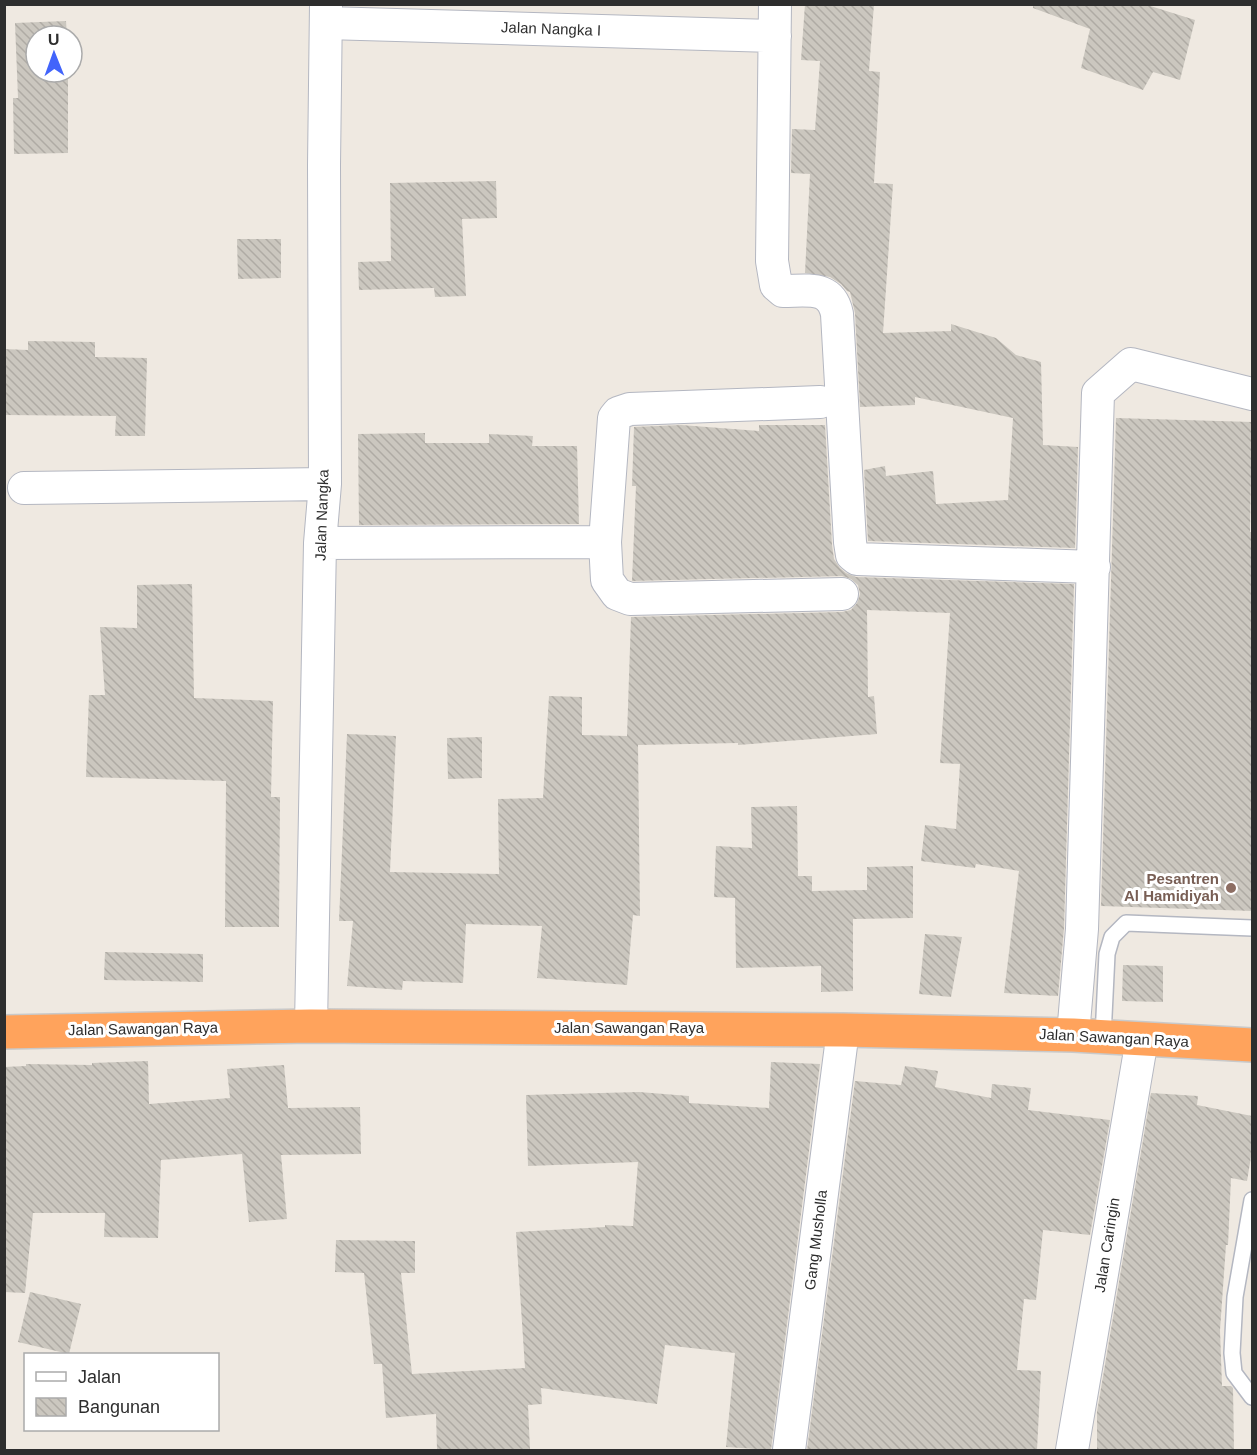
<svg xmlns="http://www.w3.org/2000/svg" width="1257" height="1455" font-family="Arial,sans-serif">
  <defs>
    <pattern id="building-back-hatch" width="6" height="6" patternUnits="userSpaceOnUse" patternTransform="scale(1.5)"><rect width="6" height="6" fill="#cbc7bf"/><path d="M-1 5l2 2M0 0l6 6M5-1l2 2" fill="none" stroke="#afaba4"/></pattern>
  </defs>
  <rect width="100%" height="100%" fill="#efe9e1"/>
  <path fill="url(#building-back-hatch)" d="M 805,4 L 874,4 L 869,71 L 880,72 L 874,183 L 893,184 L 883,333 L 951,331 L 951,324 L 996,338 L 1016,355 L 1041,362 L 1043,445 L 1078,447 L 1075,548 L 868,541 L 864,470 L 885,466 L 886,476 L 933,471 L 936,504 L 1008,500 L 1013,418 L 915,397 L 915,405 L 860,407 L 855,313 L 850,292 L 847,291 L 841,284 L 830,277 L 805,273 L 810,174 L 791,173 L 792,129 L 815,130 L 820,61 L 801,60 Z
    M 1033,4 L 1144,4 L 1195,20 L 1180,80 L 1153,72 L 1143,90 L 1081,68 L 1090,29 L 1033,8 Z
    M 66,21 L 67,36 L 36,36 L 36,72 L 68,72 L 68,153 L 14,154 L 13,98 L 18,98 L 15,23 Z
    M 496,181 L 497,218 L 462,219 L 466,296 L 435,297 L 434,288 L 359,290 L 358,262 L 391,261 L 390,183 Z
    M 237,239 L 281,239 L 281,278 L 238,279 Z
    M 28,341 L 95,342 L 95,357 L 147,358 L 145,436 L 115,436 L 116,416 L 4,415 L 4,349 L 28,350 Z
    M 1116,418 L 1252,422 L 1250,532 L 1252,532 L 1252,911 L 1101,906 Z
    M 681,425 L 759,431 L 759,425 L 825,425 L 832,545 L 834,559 L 840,568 L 846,573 L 856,577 L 1074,584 L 1064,928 L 1058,996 L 1004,993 L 1019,871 L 976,864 L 975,868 L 921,861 L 925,825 L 956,829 L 960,764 L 940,763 L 950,613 L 867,610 L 868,697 L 874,696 L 877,734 L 738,745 L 738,743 L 638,745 L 640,916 L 633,915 L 627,985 L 537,978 L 542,926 L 466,924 L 463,983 L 403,981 L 402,990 L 347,986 L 353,921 L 339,921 L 347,734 L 396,736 L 390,872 L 499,874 L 498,799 L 543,798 L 549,696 L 582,697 L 582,735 L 627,736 L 631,617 L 842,612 L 851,610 L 857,603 L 860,594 L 858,585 L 851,579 L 842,576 L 632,581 L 636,486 L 632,486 L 634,427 Z
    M 425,433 L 425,443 L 489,443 L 489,434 L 533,436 L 532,446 L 577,446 L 579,524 L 359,525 L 358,434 Z
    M 192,584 L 194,698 L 273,701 L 271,797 L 280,797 L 279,927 L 225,927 L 226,781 L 86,777 L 89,695 L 105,695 L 100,627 L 137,628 L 137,585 Z
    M 482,737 L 482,778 L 448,779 L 447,738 Z
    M 797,806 L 798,876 L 812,876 L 812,891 L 867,890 L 867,867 L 913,866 L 913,918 L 853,919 L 853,991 L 821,992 L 821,966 L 736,968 L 735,898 L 714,897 L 716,846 L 752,848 L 751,807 Z
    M 925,934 L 962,937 L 951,997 L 919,994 Z
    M 105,952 L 203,954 L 203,982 L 104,980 Z
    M 1123,965 L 1163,966 L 1163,1002 L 1122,1001 Z
    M 148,1061 L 149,1104 L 230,1098 L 227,1069 L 284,1065 L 288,1108 L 360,1107 L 361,1154 L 281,1155 L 287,1219 L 249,1222 L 242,1154 L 161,1160 L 158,1238 L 104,1237 L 105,1213 L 33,1213 L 25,1293 L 4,1292 L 4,1067 L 26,1066 L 26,1064 L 92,1065 L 92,1063 Z
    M 771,1062 L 820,1064 L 771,1450 L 726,1447 L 735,1353 L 665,1345 L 657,1404 L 541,1388 L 542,1404 L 528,1405 L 530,1450 L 437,1450 L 436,1414 L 386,1418 L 382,1364 L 374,1364 L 364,1273 L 335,1272 L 336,1240 L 415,1241 L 415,1273 L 401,1273 L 412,1374 L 525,1368 L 516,1232 L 605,1227 L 605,1225 L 633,1226 L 638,1162 L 528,1166 L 526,1095 L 639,1092 L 689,1096 L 689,1103 L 769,1108 Z
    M 905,1066 L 938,1071 L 935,1087 L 991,1098 L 992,1084 L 1031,1088 L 1028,1110 L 1110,1120 L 1090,1235 L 1043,1230 L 1036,1300 L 1024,1299 L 1017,1370 L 1041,1371 L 1037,1450 L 807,1450 L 855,1081 L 901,1085 Z
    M 1151,1093 L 1198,1096 L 1197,1105 L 1252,1116 L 1252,1151 L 1247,1181 L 1231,1178 L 1228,1245 L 1226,1245 L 1220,1330 L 1222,1386 L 1231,1386 L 1233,1388 L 1234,1450 L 1097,1450 L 1097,1412 Z
    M 30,1292 L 81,1304 L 69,1354 L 18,1342 Z"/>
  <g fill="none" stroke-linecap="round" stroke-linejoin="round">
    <g stroke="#b4b7c1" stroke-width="18">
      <path id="lane" d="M 1103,1037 L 1107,954 L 1112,937 L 1126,923 L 1252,928
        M 1252,1200 L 1235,1297 L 1232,1353 L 1234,1373 L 1252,1397"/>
    </g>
    <g stroke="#b4b7c1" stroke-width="34">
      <path id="street" d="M 775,4 L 772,261 L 776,285 L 783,291 C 808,291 831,285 837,314 L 850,542 L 852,555 L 857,559 L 1094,567
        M 326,23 L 775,36
        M 820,402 L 630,409 L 618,413 L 614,418 L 605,542 L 607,580 L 617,594 L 630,599 L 842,594
        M 24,488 L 325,484
        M 320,543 L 605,542
        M 311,1026 L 320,543 L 325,484 L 324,165 L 326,4
        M 1073,1035 L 1082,929 L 1098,393 L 1131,364 L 1252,394
        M 789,1450 L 843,1030
        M 1072,1450 L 1142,1039"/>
    </g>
    <g stroke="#c9c9c9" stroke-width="36">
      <path id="highway" d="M 4,1032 L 311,1026 L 843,1030 L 1073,1035 L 1252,1045"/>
    </g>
    <use href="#lane" stroke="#fff" stroke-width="15"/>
    <use href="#street" stroke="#fff" stroke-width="32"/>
    <use href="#highway" stroke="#ffa35c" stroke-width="33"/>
  </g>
  <circle fill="#8d6e63" stroke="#fff" stroke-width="2" cx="1231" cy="888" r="6"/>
  <g text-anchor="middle" stroke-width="6" stroke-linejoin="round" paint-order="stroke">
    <g font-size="15" fill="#2e2e2e" stroke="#fff">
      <text transform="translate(551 29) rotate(2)" y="5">Jalan Nangka I</text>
      <text transform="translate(322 515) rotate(-88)" y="5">Jalan Nangka</text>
      <text x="629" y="1033">Jalan Sawangan Raya</text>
      <text transform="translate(143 1029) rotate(-1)" y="5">Jalan Sawangan Raya</text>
      <text transform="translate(1114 1038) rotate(3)" y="5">Jalan Sawangan Raya</text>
      <text transform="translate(816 1240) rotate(-83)" y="5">Gang Musholla</text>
      <text transform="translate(1107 1245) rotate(-81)" y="5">Jalan Caringin</text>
    </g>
    <g font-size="15" font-weight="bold" fill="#785e54" stroke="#fff" text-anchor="end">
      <text x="1219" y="884">Pesantren<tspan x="1219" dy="17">Al Hamidiyah</tspan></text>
    </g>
  </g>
  <rect width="1257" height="1455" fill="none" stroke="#2e2e2e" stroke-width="12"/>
  <rect x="24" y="1353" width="195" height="78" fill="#ffffff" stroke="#ababab" stroke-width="1.5"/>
  <rect x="36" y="1372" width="30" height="9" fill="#ffffff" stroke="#ababab" stroke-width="1.5"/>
  <text x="78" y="1383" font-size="18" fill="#2e2e2e">Jalan</text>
  <rect x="36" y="1398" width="30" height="18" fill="url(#building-back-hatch)" stroke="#ababab" stroke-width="1.5"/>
  <text x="78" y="1413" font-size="18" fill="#2e2e2e">Bangunan</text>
  <g transform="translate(54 54) rotate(359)"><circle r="28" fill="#ffffff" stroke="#ababab" stroke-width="1.5"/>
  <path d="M0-4.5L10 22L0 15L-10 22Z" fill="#4264fb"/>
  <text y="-9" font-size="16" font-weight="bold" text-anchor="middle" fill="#2e2e2e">U</text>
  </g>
</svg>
